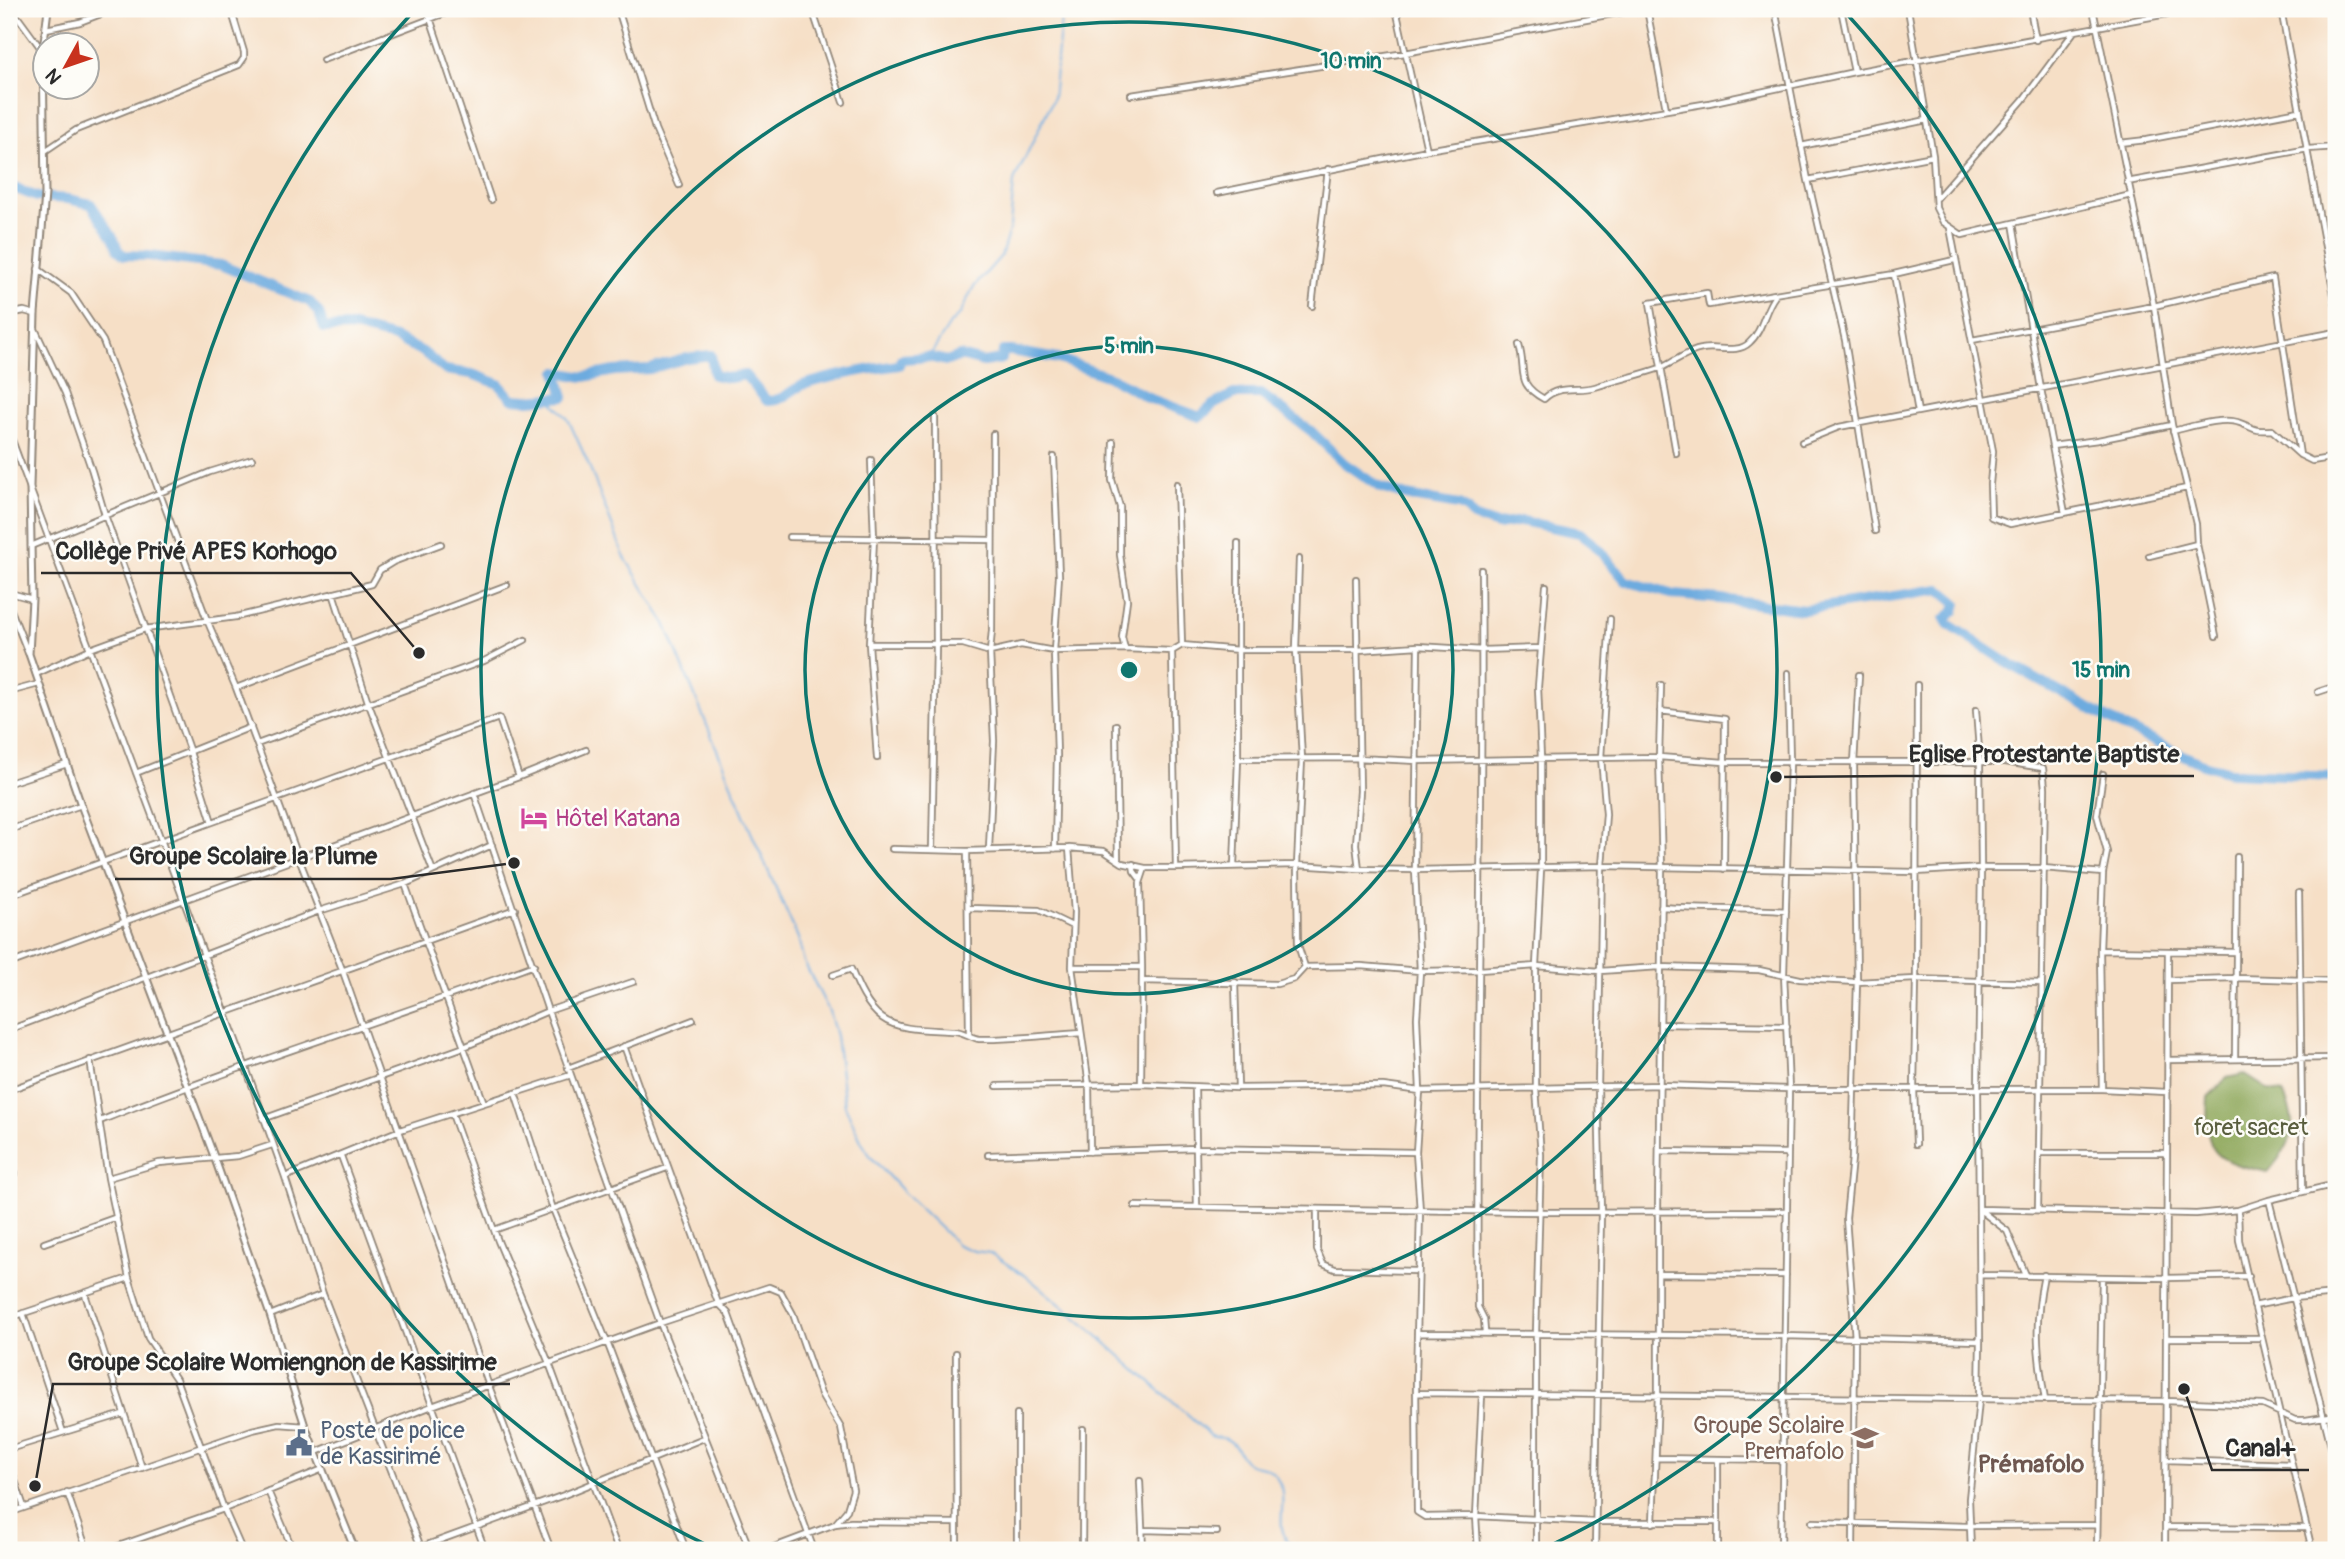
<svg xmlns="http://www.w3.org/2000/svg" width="2345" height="1559" font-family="Pangolin,sans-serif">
  <rect width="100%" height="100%" fill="#fdfcf7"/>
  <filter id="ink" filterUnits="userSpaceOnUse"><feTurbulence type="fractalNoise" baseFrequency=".0143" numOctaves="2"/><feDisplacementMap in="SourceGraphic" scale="14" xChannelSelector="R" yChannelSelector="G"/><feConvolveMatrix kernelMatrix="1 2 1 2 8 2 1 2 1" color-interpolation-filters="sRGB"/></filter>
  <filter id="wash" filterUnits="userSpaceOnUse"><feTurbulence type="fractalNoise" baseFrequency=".00686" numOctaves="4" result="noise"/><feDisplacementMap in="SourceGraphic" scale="28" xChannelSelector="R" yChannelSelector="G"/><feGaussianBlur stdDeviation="1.57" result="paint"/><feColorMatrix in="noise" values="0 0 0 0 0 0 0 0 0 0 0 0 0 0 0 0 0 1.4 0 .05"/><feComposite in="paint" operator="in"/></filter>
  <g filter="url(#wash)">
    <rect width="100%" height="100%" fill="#f6dfc6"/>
    <path fill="#8ba556" stroke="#5b6840" stroke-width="2" d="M 2244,1074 L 2269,1090 L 2283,1093 C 2301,1129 2292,1143 2268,1172 C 2213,1161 2204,1155 2208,1097 L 2227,1078 Z"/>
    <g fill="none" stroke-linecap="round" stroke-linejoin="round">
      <path stroke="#6dabdf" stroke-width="2" d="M 929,357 L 950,324 L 960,314 L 973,288 L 1001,256 L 1010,227 L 1014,181 L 1053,99 L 1062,9
        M 549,398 L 568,419 L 588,463 L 624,556 L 664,621 L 751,832 L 798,938 L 804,962 L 829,1011 L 836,1036 L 845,1106 L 862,1143 L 871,1157 L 904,1193 L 958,1245 L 974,1251 L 990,1253 L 1026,1276 L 1090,1329 L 1211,1436 C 1216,1438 1222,1437 1226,1439 C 1236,1442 1240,1458 1248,1463 C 1254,1467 1262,1465 1268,1469 C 1296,1490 1272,1520 1287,1540 C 1290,1544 1295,1546 1299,1550"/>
      <path stroke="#6dabdf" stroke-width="10" d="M 9,186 L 37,197 L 68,199 L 91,204 L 114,239 L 118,250 L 124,255 L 150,256 L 221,265 L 310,302 L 319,313 L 324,328 L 354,327 L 395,338 L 423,352 L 445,370 L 472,374 L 499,384 L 512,399 L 528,400 L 564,397 L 557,372 L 584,377 L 614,371 L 650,369 L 687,358 L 711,355 L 714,375 L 729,378 L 745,375 L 767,401 C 786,401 791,388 806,384 C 836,375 868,369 899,365 L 901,359 L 929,357 L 947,361 L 960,356 L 983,362 L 1002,359 L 1003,351 L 1011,351 L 1059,359 L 1112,378 L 1151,399 L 1200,417 L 1213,405 L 1234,394 L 1261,394 L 1311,431 L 1344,463 L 1379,487 L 1406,496 L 1459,505 L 1468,510 L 1473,517 L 1497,525 L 1522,521 L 1580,533 L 1594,544 L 1626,581 L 1674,595 L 1720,599 L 1803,610 L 1940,589 L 1957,603 L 1955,611 L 1945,619 L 1948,624 L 2011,665 L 2123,727 L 2200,763 L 2233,773 L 2336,777"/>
    </g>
  </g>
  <g filter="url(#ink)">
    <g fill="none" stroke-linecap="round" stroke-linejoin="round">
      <g stroke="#908578" stroke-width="8">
        <path id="minor" d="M 12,9 L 42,50
          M 427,9 L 491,200
          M 618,9 L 655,129 L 679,185
          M 812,9 L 843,102
          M 1396,9 L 1427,150
          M 1647,9 L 1666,109
          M 1775,9 L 1808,180 L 1845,340 L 1875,531
          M 1841,9 L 1854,72
          M 1908,9 L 1933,156 L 1936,208 L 1943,222 L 1962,235 L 2131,195
          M 2030,9 L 2036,40
          M 2093,9 L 2154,306 L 2172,425 L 2196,524 L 2197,544 L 2216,636
          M 2281,9 L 2336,306
          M 46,29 L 80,22 L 114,9
          M 323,60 L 456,9
          M 1131,95 L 1405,53 L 1639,9
          M 2120,143 L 2146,140 L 2299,111
          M 1801,146 L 1927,120
          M 45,151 L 76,130 L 239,65 L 244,58 L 244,52 L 231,9
          M 1808,180 L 1933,156
          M 2127,182 L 2308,149 L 2336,147
          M 1217,193 L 1427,150 L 1709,103 L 1854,72 L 2194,9
          M 1936,199 L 2023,100 L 2073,33
          M 2013,223 L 2041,389 L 2065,513
          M 1950,228 L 1993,451 L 1990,484 L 1991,517 L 2010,524 L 2187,488
          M 38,269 L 71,293 L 103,341 L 207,620 L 236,688 L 298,856 L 342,969 L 489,1386 L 551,1550
          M 1894,274 L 1918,412
          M 1312,306 L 1328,169
          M 9,314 L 24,311 L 35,314
          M 35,329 L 65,393 L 92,471 L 105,515 L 190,752 L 212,822
          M 1972,340 L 2154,306 L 2273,278 L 2300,455
          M 1519,345 C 1527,373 1515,383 1544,399 C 1558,384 1578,392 1595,387 C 1617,380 1641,375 1663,367 C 1675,361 1688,351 1702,349 C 1716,346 1738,354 1749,343 C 1763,331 1764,310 1775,296
          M 2173,431 C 2190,427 2223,416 2240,423 C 2257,429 2251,431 2272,430 L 2300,455 L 2312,461 L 2336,457
          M 9,432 L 245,1065 L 285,1177 L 323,1294 L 422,1550
          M 1113,442 L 1112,480 L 1120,507 L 1120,555 L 1127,600 L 1122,637 L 1125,649
          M 1802,442 L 1839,427 L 2336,332
          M 2052,446 L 2098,440 L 2172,425
          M 1676,453 L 1650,303 L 1707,293 L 1709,305 L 1894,274 L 1954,260
          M 1054,457 L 1059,576 L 1054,651 L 1057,755 L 1055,849
          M 871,460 L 874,538 L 869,644 L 877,758
          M 1177,484 L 1182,645
          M 789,537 L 992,540
          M 31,546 L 210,472 L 252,459
          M 2149,556 L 2197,544
          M 1299,559 L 1296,649 L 1302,759 L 1297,865 L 1298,945 L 1305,967
          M 1481,570 C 1484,816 1475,1061 1478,1307 L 1484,1319 L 1485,1332
          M 1356,579 L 1360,791 L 1356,844 L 1359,869
          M 333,593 L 368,702 L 433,871
          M 9,596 L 14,594 L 32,599
          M 9,605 L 28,653
          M 869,644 L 963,644 L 990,652 L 1021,645 L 1054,651 L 1125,649 L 1172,651 L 1182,645 L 1239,650 L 1358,650 L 1418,646 L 1482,650 L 1541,648
          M 1418,646 L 1415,870 L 1420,971 L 1417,1018 L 1420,1091 L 1416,1152 L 1420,1211 L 1416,1380 L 1417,1512 L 1425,1517 L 1476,1516 L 1595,1522 L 1717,1522
          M 1172,651 L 1176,868
          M 36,674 L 90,649 L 145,629 L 236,617 L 372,584 L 380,570 L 393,562 L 441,544
          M 236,688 L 507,585
          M 9,692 L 39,684
          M 2318,692 L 2336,686
          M 1660,711 L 1725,719 L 1724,869
          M 1116,725 L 1118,859
          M 257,744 L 484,661 L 525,640
          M 1238,759 L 1358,758 L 1417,761 L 1659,757 L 1724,762 L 2005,762 L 2043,768 L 2045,788 L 2038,1210
          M 136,773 L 251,727
          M 9,783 L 67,764
          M 474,793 L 548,1011 L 660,1323 L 750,1550
          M 9,830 L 81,805
          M 1069,848 L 1074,912 L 1072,967 L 1089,1085 L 1090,1152
          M 892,849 L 967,851 L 1069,848 L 1104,851 L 1122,863 L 1145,868 L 1176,868 L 1297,865 L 1359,869 L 1415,870 L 1602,866 L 1916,872 L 1981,868 L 2043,868 L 2103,873
          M 989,849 L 994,741 L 990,652 L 992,630 L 993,434
          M 932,850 L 936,646 L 935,417
          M 967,851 L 969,1035
          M 1133,864 L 1134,871 L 1140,879
          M 1234,866 L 1238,759 L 1238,543
          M 405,884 L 484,1103
          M 2299,893 L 2303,1191
          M 9,896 L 499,718 L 519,777
          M 1661,907 C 1703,910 1744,908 1786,911
          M 969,908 L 1039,910 L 1072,926
          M 2101,950 L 2236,952
          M 9,964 L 519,777 L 586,750
          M 1072,967 L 1142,967
          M 833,975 L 851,969 C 858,986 867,1007 882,1018 C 901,1032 932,1029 954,1031 C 963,1031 971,1038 979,1039 C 1012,1040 1048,1035 1081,1033
          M 2168,980 L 2236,978 L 2336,981
          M 1142,981 L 1277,984 L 1294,979 L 1305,967 L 1361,966 L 1420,971 L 1479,970 L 1536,966 L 1600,971 L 1659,967 L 1759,970 L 1800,979 L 1857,982 L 1916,979 L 2041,983
          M 1235,982 L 1238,1088
          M 1660,1024 L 1787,1026
          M 9,1030 L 319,911 L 405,884 L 492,845
          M 624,1046 L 718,1303 L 728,1313 L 814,1550
          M 2235,1058 L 2237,857
          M 90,1060 L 108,1178 L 129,1278 L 148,1338 L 176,1379 L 224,1509 L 242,1550
          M 2168,1060 L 2336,1058
          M 568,1068 L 693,1020
          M 9,1077 L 14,1088
          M 1141,1084 L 1142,967 L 1140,883 L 1145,868
          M 997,1086 L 1141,1084 L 1238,1088 L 1383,1086 L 1420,1091 L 1660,1085 L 1789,1089 L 2102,1089 L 2167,1092
          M 1195,1087 L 1197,1207
          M 2102,1089 L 2100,950 L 2103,873 L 2107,852 L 2097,815 L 2103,774
          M 9,1090 L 515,909
          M 515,1093 L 553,1209 L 607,1342 L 686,1550
          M 452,1114 L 498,1241 L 549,1363 L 618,1550
          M 263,1119 L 464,1047 L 548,1011 L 633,982
          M 100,1121 C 243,1063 390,1019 534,965
          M 1916,1144 L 1914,1089 L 1916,979 L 1917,685
          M 1659,1151 L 1788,1153
          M 2040,1153 L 2167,1153
          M 988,1155 L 1196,1148 L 1416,1152
          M 9,1156 L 15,1173
          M 341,1156 L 485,1550
          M 285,1177 L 400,1130 L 571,1075
          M 108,1178 L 159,1163 L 238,1156 L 272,1145
          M 2329,1186 L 2336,1216
          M 2269,1200 L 2336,1466
          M 1135,1206 L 1540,1212 L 1787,1211
          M 1979,1209 L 2196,1214 L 2238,1210 L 2269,1200 L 2336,1184
          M 1317,1210 L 1317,1250 L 1323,1264 L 1335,1269 L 1417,1271
          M 1980,1210 L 2007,1231 L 2026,1275
          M 2238,1210 L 2239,1240 L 2312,1550
          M 494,1230 L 667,1168
          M 44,1243 L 117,1217
          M 1658,1274 L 1786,1275
          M 1980,1275 L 2167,1278 L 2249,1276
          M 2044,1275 C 2034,1324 2037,1351 2045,1400
          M 85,1294 L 142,1468
          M 2254,1306 L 2293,1298 L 2336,1294
          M 23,1313 L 63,1432
          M 270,1315 L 323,1294
          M 9,1318 L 129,1278
          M 1417,1333 L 1784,1336 L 1980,1341
          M 2166,1338 L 2262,1338
          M 956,1353 L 957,1550
          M 1416,1393 L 2166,1401 L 2263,1405 L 2295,1420 L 2306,1420 L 2336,1415
          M 9,1449 L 123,1414
          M 316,1452 L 432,1406 L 660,1323 L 769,1287 L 781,1292 L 793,1314 L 821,1394 L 841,1428 L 853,1490 L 847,1510 L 835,1524
          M 1656,1458 L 1781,1460
          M 2166,1460 L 2292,1464
          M 9,1463 L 24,1507
          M 1140,1481 L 1143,1550
          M 268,1491 L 293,1550
          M 67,1492 L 87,1550
          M 9,1513 L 252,1430 L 279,1424 L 305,1426
          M 1812,1522 L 1969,1526 L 2097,1525
          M 1653,1523 L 1658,1395 L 1658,1211 L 1662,868 L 1659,757 L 1661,685
          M 2166,1527 L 2307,1528
          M 1143,1530 L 1217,1532
          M 107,1550 L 224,1509 L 323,1469
          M 413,1550 L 564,1495 L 704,1438
          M 766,1550 L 835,1524 L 851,1522 L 956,1523
          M 1017,1550 L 1017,1414
          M 1082,1550 L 1083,1429
          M 1478,1550 L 1476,1516 L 1482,1395
          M 1536,1550 L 1536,1333 L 1541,1155 L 1536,1089 L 1536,966 L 1541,869 L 1541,759 L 1538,687 L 1546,586
          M 1595,1550 L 1601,1212 L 1598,1087 L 1602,866 L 1606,814 L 1601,758 L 1610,619
          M 1718,1550 L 1718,1459
          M 1781,1550 L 1789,1089 L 1784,974 L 1790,762 L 1788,673
          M 1853,1550 L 1855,1339 L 1846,1218 L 1852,1158 L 1857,982 L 1854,764 L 1859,675
          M 1971,1550 L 1969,1499 L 1979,1400 L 1980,1341 L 1978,1090 L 1981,868 L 1980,763 L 1976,710
          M 2097,1550 L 2102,1277
          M 2165,1550 L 2168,951"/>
      </g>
      <g stroke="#908578" stroke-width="9">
        <path id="tertiary" d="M 48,9 L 43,50 L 45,194 L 35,314 L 30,486 L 32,599 L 29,654 L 81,805 L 215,1159 L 270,1315 L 305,1426 L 355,1550"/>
      </g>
      <use href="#minor" stroke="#fff" stroke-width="4.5"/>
      <use href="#tertiary" stroke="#fff" stroke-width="5"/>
    </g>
  </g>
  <g fill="none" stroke="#0f766e" stroke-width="3.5">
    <circle cx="1129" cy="670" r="324"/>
    <circle cx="1129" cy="670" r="648"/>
    <path d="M711 1547A972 972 0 0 1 412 13M1846 13A972 972 0 0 1 1547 1547"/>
  </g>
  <defs>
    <g id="hotel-bare" transform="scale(2.1)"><path d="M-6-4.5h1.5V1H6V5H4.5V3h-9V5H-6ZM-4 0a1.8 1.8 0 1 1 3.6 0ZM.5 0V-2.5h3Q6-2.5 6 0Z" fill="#d1479c" stroke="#fdfcf7" stroke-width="2.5" paint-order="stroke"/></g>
    <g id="school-bare" transform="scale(2.1)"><path d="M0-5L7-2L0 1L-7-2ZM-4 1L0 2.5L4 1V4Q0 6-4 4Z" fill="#8d6e63" stroke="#fdfcf7" stroke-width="2.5" paint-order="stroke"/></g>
    <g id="civic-bare" transform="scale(2.1)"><path d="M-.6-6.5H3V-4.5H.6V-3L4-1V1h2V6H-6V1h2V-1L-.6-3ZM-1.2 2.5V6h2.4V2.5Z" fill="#5c6f8a" stroke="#fdfcf7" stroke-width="2.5" paint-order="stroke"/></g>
  </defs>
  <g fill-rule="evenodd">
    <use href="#hotel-bare" x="534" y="818"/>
    <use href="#school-bare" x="1865" y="1438"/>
    <use href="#civic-bare" x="299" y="1443"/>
  </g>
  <g text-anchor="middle" stroke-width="5" stroke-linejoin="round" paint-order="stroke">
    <g font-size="23" fill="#b23c85" stroke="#fdfcf7" text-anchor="start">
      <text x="555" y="826">Hôtel Katana</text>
    </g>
    <g font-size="23" fill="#595e3e" stroke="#fdfcf7">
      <text x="2251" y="1135">foret sacret</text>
    </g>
    <g font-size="23" fill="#785e54" stroke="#fdfcf7" text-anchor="end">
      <text x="1844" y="1433">Groupe Scolaire<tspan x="1844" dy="26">Premafolo</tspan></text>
    </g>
    <g font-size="23" fill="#4e5e75" stroke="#fdfcf7" text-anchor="start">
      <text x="320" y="1438">Poste de police<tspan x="320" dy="26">de Kassirimé</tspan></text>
    </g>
    <g font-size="24" font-weight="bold" fill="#6e5750" stroke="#fdfcf7">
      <text x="2031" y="1472">Prémafolo</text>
    </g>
  </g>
  <circle cx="1129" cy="670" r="10" fill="#0f766e" stroke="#fdfcf7" stroke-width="3.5"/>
  <g font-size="21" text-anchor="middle" font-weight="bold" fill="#0f766e" stroke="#fdfcf7" stroke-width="5" stroke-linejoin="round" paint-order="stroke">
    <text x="1351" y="68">10 min</text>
    <text x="1129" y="353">5 min</text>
    <text x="2101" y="677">15 min</text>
  </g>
  <path fill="none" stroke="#2b2b2b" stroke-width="2.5" d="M419 653L351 573H41M1776 777L1895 776H2194M514 863L391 879H115M35 1486L53 1384H510M2184 1389L2212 1470H2309"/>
  <g fill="#2b2b2b" stroke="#fdfcf7" stroke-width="2.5">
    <circle cx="419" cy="653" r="7"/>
    <circle cx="1776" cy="777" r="7"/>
    <circle cx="514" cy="863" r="7"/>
    <circle cx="35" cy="1486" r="7"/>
    <circle cx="2184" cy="1389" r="7"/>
  </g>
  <g font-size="24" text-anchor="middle" font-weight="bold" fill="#2b2b2b" stroke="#fdfcf7" stroke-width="5" stroke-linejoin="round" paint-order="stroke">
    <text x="196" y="559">Collège Privé APES Korhogo</text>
    <text x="2044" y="762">Eglise Protestante Baptiste</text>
    <text x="253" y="864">Groupe Scolaire la Plume</text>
    <text x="282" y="1370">Groupe Scolaire Womiengnon de Kassirime</text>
    <text x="2260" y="1456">Canal+</text>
  </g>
  <rect width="2345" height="1559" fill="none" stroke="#fdfcf7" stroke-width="35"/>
  <g transform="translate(66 66) rotate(230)"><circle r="33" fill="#fdfcf7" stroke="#a9a8a5" stroke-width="2"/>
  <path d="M0-5L12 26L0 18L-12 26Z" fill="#c8321e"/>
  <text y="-10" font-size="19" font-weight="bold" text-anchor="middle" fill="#2b2b2b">N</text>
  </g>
</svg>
